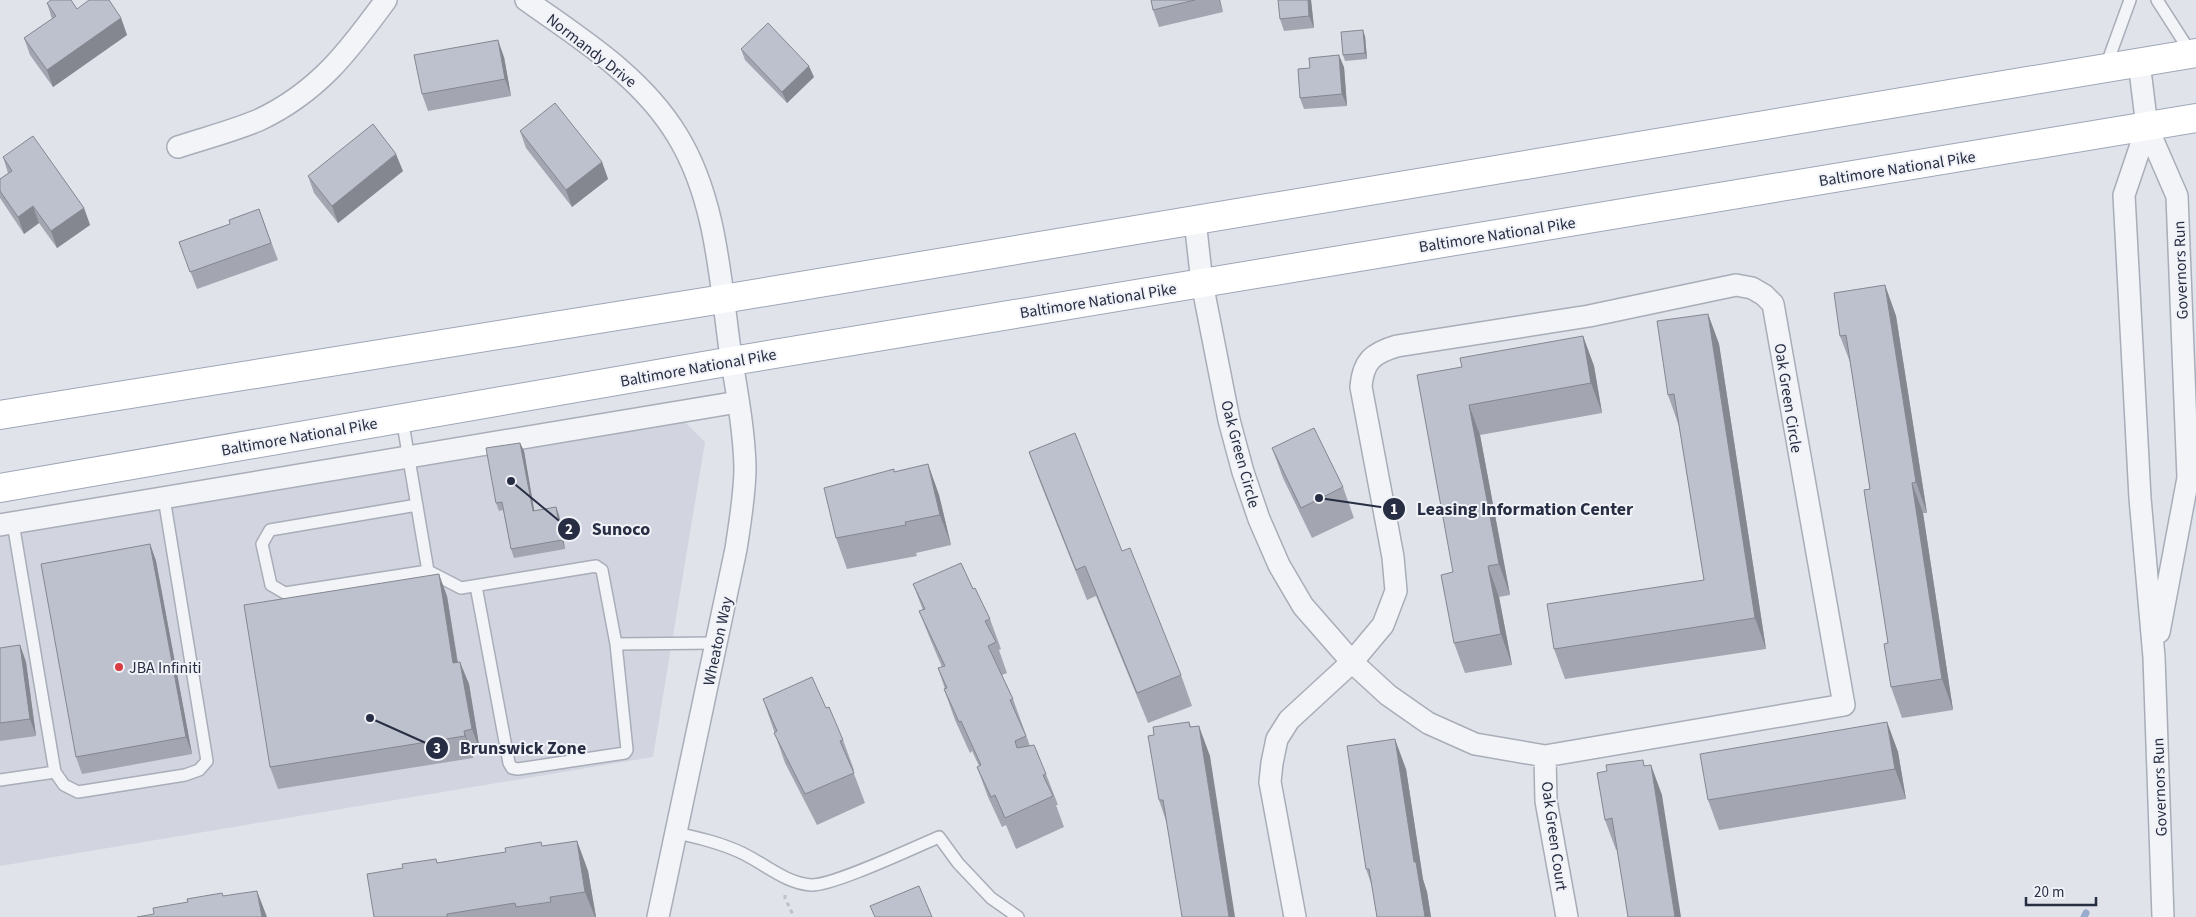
<svg xmlns="http://www.w3.org/2000/svg" width="2196" height="917" font-family="'Source Sans 3',sans-serif">
  <rect width="100%" height="100%" fill="#e0e3ea"/>
  <path fill="#d2d5df" d="M 668,405 L 705,442 L 653,757 L 0,866 L 0,515 Z"/>
  <g fill="none" stroke-linecap="round" stroke-linejoin="round">
    <path stroke="#98accd" stroke-width="7" d="M 2084,917 L 2086,913"/>
    <g stroke="#a8adb8" stroke-width="14">
      <path id="service" d="M 2157,0 L 2191,53
        M 2106,66 L 2130,0
        M 402,418 L 428,571
        M 417,505 L 270,530 L 262,544 L 271,585 L 285,593 L 428,571 L 461,588 L 596,566 L 602,570 L 616,644 L 627,750 L 625,753 L 518,769 L 512,768 L 509,763 L 476,586
        M 13,523 L 55,772 L 64,785 L 78,792 L 185,775 L 199,770 L 207,761 L 164,498
        M 616,644 L 717,643
        M 0,780 L 55,772
        M 677,833 C 699,838 721,843 742,853 C 765,864 785,883 811,885 C 833,886 915,847 939,837 L 958,863 L 991,898 L 1018,917"/>
    </g>
    <g stroke="#a8adb8" stroke-width="24">
      <path id="minor" d="M 526,0 C 581,39 641,76 677,135 C 716,198 720,278 730,350 C 736,388 744,428 745,467 C 745,494 740,522 736,549 L 658,917
        M 2139,62 L 2147,127 L 2177,196 L 2188,478 L 2159,632
        M 2147,127 L 2124,195 L 2140,498 L 2154,657 L 2163,917
        M 178,147 C 205,138 233,131 259,120 C 318,92 348,52 386,0
        M 1195,220 L 1202,283 L 1229,420 L 1243,472 L 1259,519 L 1279,565 L 1303,606 L 1352,662 L 1388,695 L 1428,723 L 1475,744 L 1545,756 L 1844,705 L 1773,304 L 1764,295 L 1752,288 L 1736,285 L 1589,316 L 1397,346 C 1373,353 1363,361 1361,387 L 1393,557 L 1396,591 L 1383,625 L 1352,662 L 1289,720 L 1277,739 L 1272,763 L 1270,782 L 1295,917
        M 0,525 L 738,402
        M 1545,756 L 1546,801 L 1567,917"/>
    </g>
    <g stroke="#9ea6b7" stroke-width="30">
      <path id="primary" d="M 0,415 L 723,299 L 2196,53
        M 0,488 L 732,361 L 2196,118"/>
    </g>
    <path stroke="#bec1c9" stroke-width="3" stroke-dasharray="4 4" stroke-linecap="butt" d="M 785,895 L 785,898 L 794,917"/>
    <use href="#service" stroke="#f3f4f8" stroke-width="11"/>
    <use href="#minor" stroke="#f3f4f8" stroke-width="21"/>
    <use href="#primary" stroke="#fff" stroke-width="28"/>
  </g>
  <path fill="#a3a6b0" d="M 1151,0 L 1220,0 L 1223,12 L 1159,27 L 1153,10 Z
    M 1311,0 L 1314,28 L 1284,31 L 1280,19 Z
    M 47,3 L 121,18 L 127,35 L 53,87 L 30,55 L 24,38 L 52,19 Z
    M 1365,36 L 1367,59 L 1345,61 L 1343,55 Z
    M 741,49 L 814,77 L 787,103 L 745,60 Z
    M 504,57 L 511,96 L 428,111 L 422,94 Z
    M 1344,67 L 1347,106 L 1304,109 L 1300,98 Z
    M 520,131 L 602,162 L 608,179 L 572,207 L 526,148 Z
    M 3,157 L 84,208 L 90,225 L 57,248 L 39,223 L 24,234 L 0,198 L 0,179 L 8,173 Z
    M 403,171 L 338,223 L 314,193 L 308,176 Z
    M 259,209 L 278,260 L 197,289 L 179,242 L 230,224 Z
    M 1885,285 L 1896,316 L 1927,513 L 1923,513 L 1953,710 L 1902,718 L 1891,687 L 1888,643 L 1870,489 L 1850,362 L 1840,336 Z
    M 1708,314 L 1719,344 L 1766,649 L 1565,679 L 1554,649 L 1704,580 L 1679,426 L 1668,395 Z
    M 1583,336 L 1594,366 L 1602,413 L 1480,435 L 1510,595 L 1499,597 L 1512,665 L 1465,673 L 1454,643 L 1453,572 L 1462,367 Z
    M 520,443 L 524,451 L 534,511 L 556,507 L 559,515 L 565,549 L 514,558 L 511,549 L 503,510 L 499,511 L 496,503 Z
    M 1272,448 L 1343,487 L 1354,518 L 1312,538 L 1283,478 Z
    M 1029,452 L 1122,551 L 1181,675 L 1192,706 L 1148,723 L 1096,596 L 1087,600 L 1040,482 Z
    M 928,464 L 939,495 L 951,545 L 916,553 L 917,556 L 847,569 L 836,538 L 895,472 Z
    M 150,544 L 156,561 L 192,754 L 82,774 L 76,757 Z
    M 913,584 L 973,589 L 990,619 L 1001,649 L 999,650 L 1007,673 L 1002,675 L 1013,699 L 1030,746 L 1046,774 L 1058,805 L 1056,805 L 1064,827 L 1016,849 L 1006,825 L 1002,827 L 988,797 L 977,767 L 979,766 L 972,751 L 970,753 L 955,720 L 944,689 L 945,689 L 938,668 L 942,667 L 931,641 L 919,611 L 923,610 Z
    M 447,596 L 458,662 L 469,684 L 480,751 L 472,753 L 473,758 L 278,789 L 270,767 Z
    M 20,645 L 26,662 L 36,736 L 0,741 L 0,648 Z
    M 763,699 L 843,740 L 854,770 L 853,771 L 865,803 L 817,825 L 785,763 Z
    M 1189,722 L 1191,727 L 1210,756 L 1167,824 L 1159,800 L 1154,735 Z
    M 1887,722 L 1898,752 L 1906,799 L 1719,830 L 1708,800 Z
    M 1645,766 L 1662,795 L 1617,850 L 1616,850 L 1605,820 Z
    M 1406,769 L 1423,880 L 1427,892 L 1431,917 L 1377,917 L 1372,886 L 1366,869 Z
    M 577,841 L 588,871 L 596,917 L 374,917 L 403,868 Z"/>
  <path fill="#848790" d="M 1219,0 L 1220,0 L 1223,12 Z
    M 1308,0 L 1311,0 L 1314,28 L 1309,16 Z
    M 121,18 L 127,35 L 53,87 L 47,70 Z
    M 1363,30 L 1365,36 L 1367,59 L 1365,53 Z
    M 498,40 L 504,57 L 511,96 L 505,79 Z
    M 1339,55 L 1344,67 L 1347,106 L 1342,94 Z
    M 809,66 L 814,77 L 787,103 L 782,92 Z
    M 396,154 L 403,171 L 338,223 L 332,206 Z
    M 602,162 L 608,179 L 572,207 L 566,190 Z
    M 33,206 L 39,223 L 24,234 L 18,217 Z
    M 84,208 L 90,225 L 57,248 L 51,231 Z
    M 1885,285 L 1896,316 L 1927,513 L 1916,482 Z
    M 1708,314 L 1719,344 L 1766,649 L 1755,618 Z
    M 1583,336 L 1594,366 L 1602,413 L 1591,383 Z
    M 1469,405 L 1480,435 L 1510,595 L 1499,564 Z
    M 520,443 L 524,451 L 536,520 L 533,511 Z
    M 928,464 L 939,495 L 951,545 L 940,515 Z
    M 1912,483 L 1923,513 L 1953,710 L 1942,679 Z
    M 556,507 L 559,515 L 565,549 L 562,540 Z
    M 150,544 L 156,561 L 192,754 L 186,737 Z
    M 1488,566 L 1499,597 L 1512,665 L 1501,634 Z
    M 439,574 L 447,596 L 461,685 L 453,663 Z
    M 20,645 L 26,662 L 36,736 L 30,719 Z
    M 460,662 L 469,684 L 480,751 L 472,729 Z
    M 1887,722 L 1898,752 L 1906,799 L 1895,769 Z
    M 1199,726 L 1210,756 L 1235,917 L 1229,917 Z
    M 464,731 L 472,753 L 473,758 L 465,736 Z
    M 1395,739 L 1406,769 L 1423,879 L 1427,892 L 1431,917 L 1425,917 L 1414,862 Z
    M 1651,765 L 1662,795 L 1681,917 L 1675,917 Z
    M 577,841 L 588,871 L 596,917 L 595,917 L 585,892 Z
    M 257,891 L 267,917 L 262,917 Z"/>
  <path fill="#bdc1cd" stroke="#848790" d="M 51,0 L 71,0 L 77,9 L 89,0 L 109,0 L 121,18 L 47,70 L 24,38 L 56,16 L 47,3 Z
    M 1151,0 L 1195,0 L 1153,10 Z
    M 1278,0 L 1308,0 L 1309,16 L 1280,19 Z
    M 768,23 L 809,66 L 782,92 L 741,49 Z
    M 1363,30 L 1365,53 L 1343,55 L 1341,32 Z
    M 498,40 L 505,79 L 422,94 L 414,55 Z
    M 1339,55 L 1342,94 L 1300,98 L 1298,69 L 1310,68 L 1309,58 Z
    M 555,103 L 602,162 L 566,190 L 520,131 Z
    M 373,124 L 396,154 L 332,206 L 308,176 Z
    M 33,136 L 84,208 L 51,231 L 33,206 L 18,217 L 0,191 L 0,179 L 12,171 L 3,157 Z
    M 259,209 L 271,243 L 190,272 L 179,242 L 230,224 L 229,220 Z
    M 1885,285 L 1916,482 L 1912,483 L 1942,679 L 1891,687 L 1884,644 L 1888,643 L 1864,490 L 1870,489 L 1846,335 L 1840,336 L 1834,293 Z
    M 1708,314 L 1755,618 L 1554,649 L 1547,604 L 1704,580 L 1674,394 L 1668,395 L 1657,321 Z
    M 1583,336 L 1591,383 L 1469,405 L 1499,564 L 1488,566 L 1501,634 L 1454,643 L 1441,575 L 1453,572 L 1417,375 L 1462,367 L 1460,358 Z
    M 1314,428 L 1343,487 L 1301,508 L 1272,448 Z
    M 1075,433 L 1122,551 L 1130,548 L 1181,675 L 1137,693 L 1085,566 L 1076,570 L 1029,452 Z
    M 520,443 L 533,511 L 556,507 L 562,540 L 511,549 L 502,502 L 496,503 L 486,448 Z
    M 928,464 L 940,515 L 905,522 L 906,525 L 836,538 L 824,488 L 894,469 L 894,472 Z
    M 150,544 L 186,737 L 76,757 L 41,564 Z
    M 961,563 L 973,589 L 975,588 L 990,619 L 985,621 L 996,642 L 988,646 L 1013,699 L 1010,700 L 1026,736 L 1015,741 L 1017,748 L 1034,745 L 1046,774 L 1043,775 L 1053,796 L 1005,818 L 995,795 L 991,797 L 977,767 L 981,765 L 961,721 L 959,722 L 944,689 L 947,688 L 938,668 L 945,666 L 919,611 L 925,609 L 913,584 Z
    M 439,574 L 453,663 L 460,662 L 472,729 L 464,731 L 465,736 L 270,767 L 244,605 Z
    M 20,645 L 30,719 L 0,723 L 0,648 Z
    M 812,677 L 826,708 L 829,707 L 843,740 L 840,741 L 854,773 L 805,794 L 774,733 L 777,731 L 763,699 Z
    M 1189,722 L 1190,727 L 1199,726 L 1229,917 L 1182,917 L 1163,800 L 1159,800 L 1148,736 L 1154,735 L 1153,727 Z
    M 1887,722 L 1895,769 L 1708,800 L 1700,754 Z
    M 1395,739 L 1414,862 L 1416,862 L 1425,917 L 1377,917 L 1369,869 L 1366,869 L 1347,746 Z
    M 1643,760 L 1644,766 L 1651,765 L 1675,917 L 1628,917 L 1612,818 L 1605,820 L 1597,773 L 1607,771 L 1606,765 Z
    M 577,841 L 585,892 L 550,897 L 551,902 L 516,907 L 515,903 L 447,914 L 447,917 L 374,917 L 367,874 L 403,868 L 402,864 L 436,859 L 437,863 L 473,857 L 506,852 L 505,848 L 541,842 L 542,846 Z
    M 919,886 L 932,917 L 875,917 L 870,906 Z
    M 257,891 L 262,917 L 137,917 L 154,914 L 153,908 L 188,902 L 187,899 L 222,893 L 223,896 Z"/>
  <circle fill="#d93b43" stroke="#f0f2f7" stroke-width="2" cx="119" cy="667" r="5"/>
  <g text-anchor="middle" stroke-width="4" stroke-linejoin="round" paint-order="stroke">
    <g font-size="16" fill="#272e43" stroke="#f0f2f7">
      <text transform="translate(592 50) rotate(38)" y="6">Normandy Drive</text>
      <text transform="translate(1897 168) rotate(-9)" y="6">Baltimore National Pike</text>
      <text transform="translate(1497 234) rotate(-9)" y="6">Baltimore National Pike</text>
      <text transform="translate(2180 270) rotate(-92)" y="6">Governors Run</text>
      <text transform="translate(1098 300) rotate(-9)" y="6">Baltimore National Pike</text>
      <text transform="translate(698 367) rotate(-10)" y="6">Baltimore National Pike</text>
      <text transform="translate(1789 398) rotate(81)" y="6">Oak Green Circle</text>
      <text transform="translate(299 436) rotate(-10)" y="6">Baltimore National Pike</text>
      <text transform="translate(1241 454) rotate(75)" y="6">Oak Green Circle</text>
      <text transform="translate(717 641) rotate(-78)" y="6">Wheaton Way</text>
      <text transform="translate(2159 787) rotate(-92)" y="6">Governors Run</text>
      <text transform="translate(1555 836) rotate(82)" y="6">Oak Green Court</text>
    </g>
    <g font-size="16" fill="#272e43" stroke="#f0f2f7" text-anchor="start">
      <text x="129" y="673">JBA Infiniti</text>
    </g>
  </g>
  <path fill="none" stroke="#272e43" stroke-width="2" d="M1319 498L1394 509M511 481L569 529M370 718L437 748"/>
  <g fill="#272e43" stroke="#f0f2f7" stroke-width="2">
    <circle cx="1319" cy="498" r="5"/>
    <circle cx="511" cy="481" r="5"/>
    <circle cx="370" cy="718" r="5"/>
    <circle cx="1394" cy="509" r="12"/>
    <circle cx="569" cy="529" r="12"/>
    <circle cx="437" cy="748" r="12"/>
  </g>
  <g font-size="15" text-anchor="middle" font-weight="bold" fill="#fff">
    <text x="1394" y="514">1</text>
    <text x="569" y="534">2</text>
    <text x="437" y="753">3</text>
  </g>
  <g font-size="18" text-anchor="middle" font-weight="bold" fill="#272e43" stroke="#f0f2f7" stroke-width="4" stroke-linejoin="round" paint-order="stroke">
    <text x="1525" y="515">Leasing Information Center</text>
    <text x="621" y="535">Sunoco</text>
    <text x="523" y="754">Brunswick Zone</text>
  </g>
  <path d="M2026 897v8h70v-8" fill="none" stroke="#272e43" stroke-width="2.5"/>
  <text x="2034" y="897" font-size="15" fill="#272e43" stroke="#f0f2f7" stroke-width="4" paint-order="stroke">20 m</text>
</svg>
